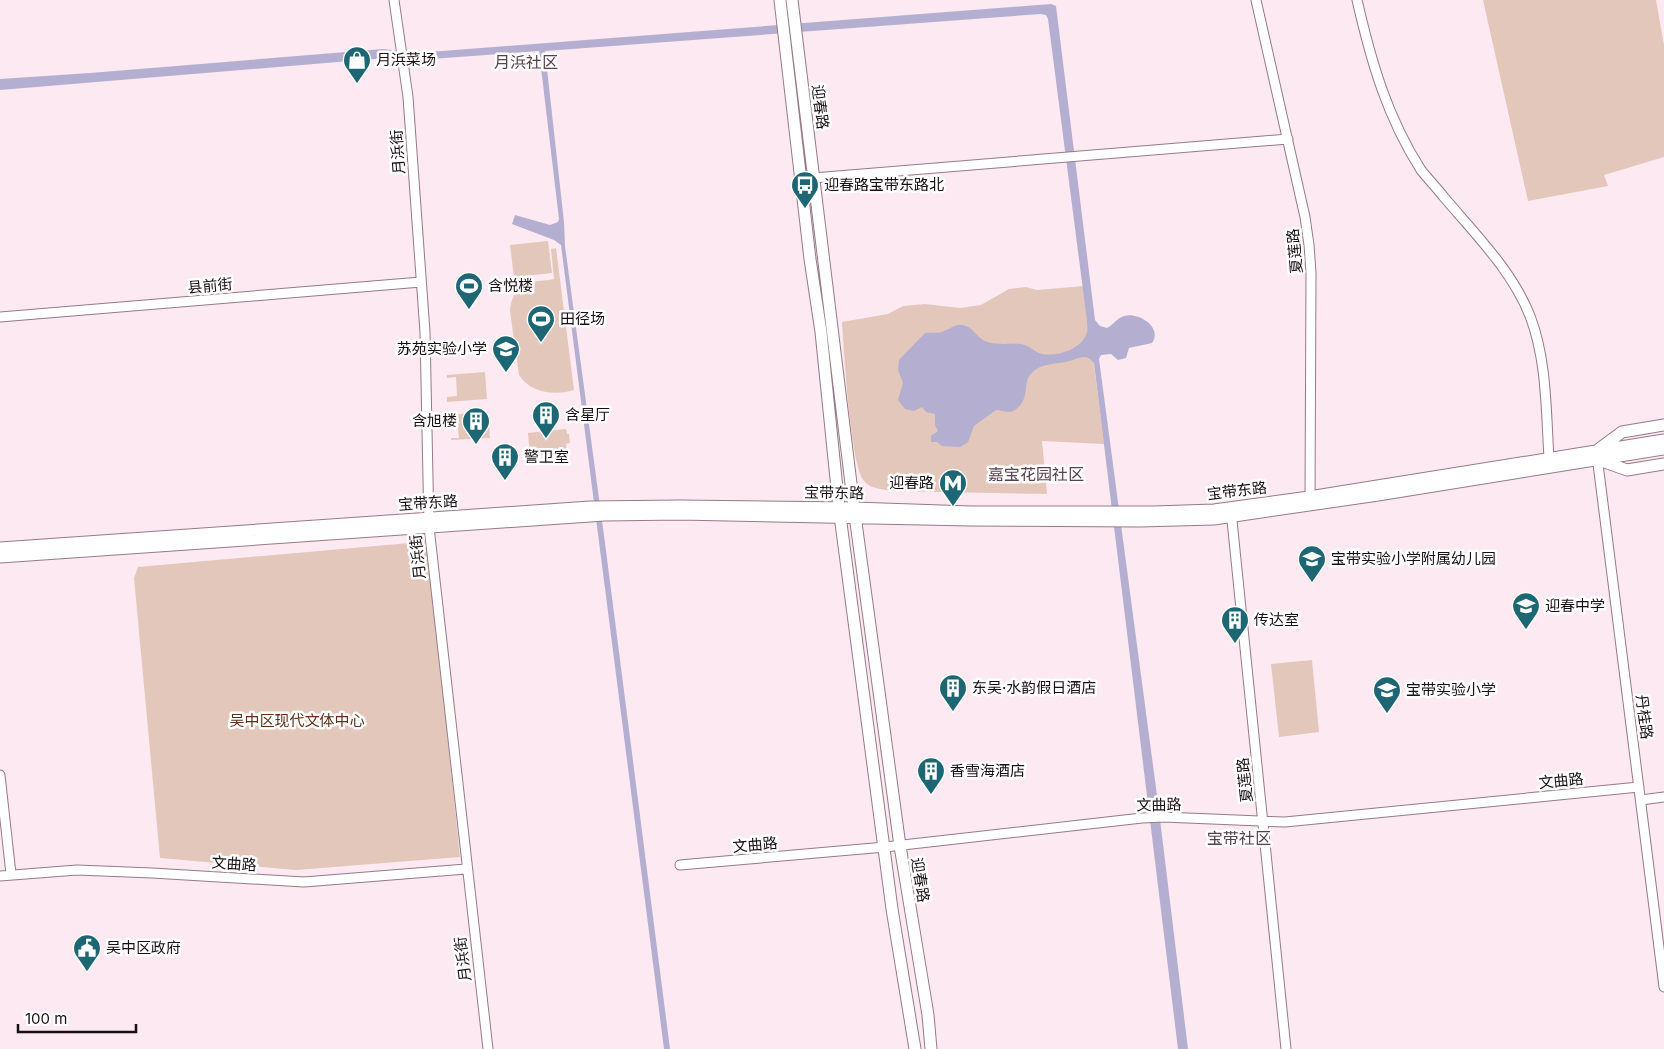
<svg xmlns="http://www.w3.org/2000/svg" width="1664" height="1049" font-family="Inter,'Noto Sans SC',sans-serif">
  <rect width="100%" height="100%" fill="#fce9f2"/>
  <path fill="#e4c7bb" d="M 1483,0 L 1656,0 L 1664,45 L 1664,157 L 1604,175 L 1608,186 L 1528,201 Z
    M 548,241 L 552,273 L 514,277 L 510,245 Z
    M 556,248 L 574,390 C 555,396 530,393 519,375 L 510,311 C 511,297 518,284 533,282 C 540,280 547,281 554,279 L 551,249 Z
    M 1084,286 L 1104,444 L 1042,441 L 1047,494 L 892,491 C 882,489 871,489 864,481 C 850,464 844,349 842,322 L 888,314 L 903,306 L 925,304 L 960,308 L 981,305 L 1009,289 L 1026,287 L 1037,290 Z
    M 485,372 L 487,399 L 447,402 L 447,397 L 457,396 L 456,377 L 447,378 L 447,375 Z
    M 488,412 L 490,438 L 451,440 L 451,438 L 459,438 L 457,419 L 449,420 L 448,415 Z
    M 566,429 L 567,434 L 569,434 L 570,443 L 566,444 L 567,453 L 530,456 L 528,433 Z
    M 421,542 L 425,543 L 428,548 L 460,857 L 296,870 L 160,858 L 134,578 L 138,567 Z
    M 1312,660 L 1319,732 L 1279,737 L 1271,664 Z"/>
  <path fill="#b4aed0" d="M 1051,4 L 1056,6 L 1095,320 L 1100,326 L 1107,328 C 1113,325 1117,318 1124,316 C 1138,312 1163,327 1152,343 L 1129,348 L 1126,358 L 1118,360 L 1111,354 L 1101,355 L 1099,359 L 1158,803 L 1188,1049 L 1178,1049 L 1094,363 C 1091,360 1089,357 1084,357 C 1078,357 1072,361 1065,362 C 1051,365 1040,363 1030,375 C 1022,386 1031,398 1015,410 C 1009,414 1002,410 996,410 L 974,426 L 968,442 L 960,447 L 942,446 L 937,442 L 931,442 L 931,436 L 938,431 L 935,425 L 935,414 L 926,412 L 922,407 L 914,411 L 905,409 L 898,400 L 903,383 L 898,370 L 899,360 L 925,333 C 932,332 938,334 944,331 C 951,329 954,324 962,325 C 972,326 975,335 983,340 C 994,346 1009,343 1021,344 C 1029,345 1034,352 1042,354 C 1057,357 1083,349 1087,332 C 1088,329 1087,324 1087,321 L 1048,19 L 1046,15 L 1041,14 L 545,51 L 564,222 L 565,246 L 605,543 L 670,1049 L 664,1049 L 561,245 L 554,240 L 512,224 L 515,215 L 550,225 L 558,222 L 559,219 L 539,51 L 417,60 L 386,58 L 0,90 L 0,79 L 90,73 L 383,49 L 416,53 Z"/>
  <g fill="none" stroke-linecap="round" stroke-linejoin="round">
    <g stroke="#967a87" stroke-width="11">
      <path id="minor" d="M 394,0 L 408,97 L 425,332 L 429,527 L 488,1049
        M 1256,0 L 1305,217 L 1309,245 L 1311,273 L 1310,501
        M 1357,0 C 1371,61 1387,117 1421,170 C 1428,179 1436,187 1443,196 C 1474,233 1512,270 1530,316 C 1547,360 1546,412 1549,458
        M 813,178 L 1288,139
        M 0,317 L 421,282
        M 1597,456 L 1664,987
        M 1231,511 L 1286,1049
        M 0,775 L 11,874
        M 1641,800 L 1664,797
        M 680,865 L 885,847 L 1142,818 L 1163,817 L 1285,822 L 1639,787
        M 0,876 L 77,870 L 152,873 L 304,882 L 466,869"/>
    </g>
    <g stroke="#967a87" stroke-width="13">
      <path id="major" d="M 780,0 L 810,259 L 821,332 L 839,508 L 892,909 L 915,1049
        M 792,0 L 854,508 L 900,846 L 928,1015 L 931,1049
        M 1599,449 L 1622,432 L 1664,425
        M 1599,460 L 1627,470 L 1664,464
        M 0,548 L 590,507 L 680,506 L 854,508 L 971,512 L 1154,512 L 1214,510 L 1309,497 L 1664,440
        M 0,557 L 604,515 L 680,514 L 971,520 L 1140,521 L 1214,519 L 1378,495 L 1664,449"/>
    </g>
    <use href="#minor" stroke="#fff" stroke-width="9"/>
    <use href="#major" stroke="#fff" stroke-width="11"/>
  </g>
  <defs>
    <g id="shop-pin" transform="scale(1.4375)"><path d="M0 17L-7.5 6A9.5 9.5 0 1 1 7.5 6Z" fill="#1d6673" stroke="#fff"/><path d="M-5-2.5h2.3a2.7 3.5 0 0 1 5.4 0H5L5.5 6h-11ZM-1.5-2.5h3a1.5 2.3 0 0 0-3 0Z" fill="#fff"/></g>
    <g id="bus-pin" transform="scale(1.4375)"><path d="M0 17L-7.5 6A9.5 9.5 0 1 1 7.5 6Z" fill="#1d6673" stroke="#fff"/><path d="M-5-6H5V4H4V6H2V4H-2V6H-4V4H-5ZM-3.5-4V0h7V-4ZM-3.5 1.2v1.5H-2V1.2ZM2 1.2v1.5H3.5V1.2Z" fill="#fff"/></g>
    <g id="stadium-pin" transform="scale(1.4375)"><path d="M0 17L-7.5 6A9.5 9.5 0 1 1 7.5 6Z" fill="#1d6673" stroke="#fff"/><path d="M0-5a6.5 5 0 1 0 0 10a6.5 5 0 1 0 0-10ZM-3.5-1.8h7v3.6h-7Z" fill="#fff"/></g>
    <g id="school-pin" transform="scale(1.4375)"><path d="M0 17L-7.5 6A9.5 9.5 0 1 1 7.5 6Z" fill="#1d6673" stroke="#fff"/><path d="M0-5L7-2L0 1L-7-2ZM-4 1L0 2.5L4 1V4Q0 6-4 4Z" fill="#fff"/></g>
    <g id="building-pin" transform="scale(1.4375)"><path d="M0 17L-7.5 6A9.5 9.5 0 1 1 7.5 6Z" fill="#1d6673" stroke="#fff"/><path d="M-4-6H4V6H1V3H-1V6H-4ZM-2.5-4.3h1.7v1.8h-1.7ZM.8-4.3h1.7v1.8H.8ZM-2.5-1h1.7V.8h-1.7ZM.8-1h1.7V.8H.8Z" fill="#fff"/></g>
    <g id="metro-pin" transform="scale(1.4375)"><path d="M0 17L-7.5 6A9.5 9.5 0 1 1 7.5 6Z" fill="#1d6673" stroke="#fff"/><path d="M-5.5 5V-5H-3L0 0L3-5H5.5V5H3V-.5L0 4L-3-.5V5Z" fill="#fff"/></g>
    <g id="civic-pin" transform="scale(1.4375)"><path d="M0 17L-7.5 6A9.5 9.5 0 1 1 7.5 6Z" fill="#1d6673" stroke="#fff"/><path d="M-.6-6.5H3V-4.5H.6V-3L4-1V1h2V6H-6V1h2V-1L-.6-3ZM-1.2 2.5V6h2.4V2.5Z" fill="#fff"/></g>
  </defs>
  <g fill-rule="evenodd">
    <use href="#shop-pin" x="357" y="60"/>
    <use href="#bus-pin" x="805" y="185"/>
    <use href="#stadium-pin" x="469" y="286"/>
    <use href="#stadium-pin" x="541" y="319"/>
    <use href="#school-pin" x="506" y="349"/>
    <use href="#building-pin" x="546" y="415"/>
    <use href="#building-pin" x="476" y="421"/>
    <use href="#building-pin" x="505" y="457"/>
    <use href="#metro-pin" x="953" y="483"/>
    <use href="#school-pin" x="1312" y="559"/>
    <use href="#school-pin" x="1526" y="606"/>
    <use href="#building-pin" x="1235" y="620"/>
    <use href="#building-pin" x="953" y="688"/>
    <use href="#school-pin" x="1387" y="690"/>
    <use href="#building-pin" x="931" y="771"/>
    <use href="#civic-pin" x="87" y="948"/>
  </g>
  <g text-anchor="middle" stroke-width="5" stroke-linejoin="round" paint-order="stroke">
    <g font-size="15" fill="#190f13" stroke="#fff" text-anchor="start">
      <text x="376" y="65">月浜菜场</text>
      <text x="824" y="190">迎春路宝带东路北</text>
      <text x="488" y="291">含悦楼</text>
      <text x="560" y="324">田径场</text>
      <text x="487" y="354" text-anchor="end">苏苑实验小学</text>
      <text x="565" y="420">含星厅</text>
      <text x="457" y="426" text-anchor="end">含旭楼</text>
      <text x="524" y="462">警卫室</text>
      <text x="934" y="488" text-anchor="end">迎春路</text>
      <text x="1331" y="564">宝带实验小学附属幼儿园</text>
      <text x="1545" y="611">迎春中学</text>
      <text x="1254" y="625">传达室</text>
      <text x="972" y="693">东吴·水韵假日酒店</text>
      <text x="1406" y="695">宝带实验小学</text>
      <text x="950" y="776">香雪海酒店</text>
      <text x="106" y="953">吴中区政府</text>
    </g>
    <g font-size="15" fill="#190f13" stroke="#fff">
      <text transform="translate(820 107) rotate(83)" y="5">迎春路</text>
      <text transform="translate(398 152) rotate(-94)" y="5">月浜街</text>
      <text transform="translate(1295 251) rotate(-95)" y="5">夏莲路</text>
      <text transform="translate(210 286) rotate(-5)" y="5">县前街</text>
      <text transform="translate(1237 491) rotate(-7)" y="5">宝带东路</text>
      <text transform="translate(834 493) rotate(1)" y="5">宝带东路</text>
      <text transform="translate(428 503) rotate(-4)" y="5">宝带东路</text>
      <text transform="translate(418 557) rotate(-96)" y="5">月浜街</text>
      <text transform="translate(1644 717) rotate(83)" y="5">丹桂路</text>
      <text transform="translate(1245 780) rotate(-96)" y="5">夏莲路</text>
      <text transform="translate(1561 781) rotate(-6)" y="5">文曲路</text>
      <text transform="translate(1159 805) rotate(-1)" y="5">文曲路</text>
      <text transform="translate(755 845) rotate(-5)" y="5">文曲路</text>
      <text transform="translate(234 864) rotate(4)" y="5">文曲路</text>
      <text transform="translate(920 880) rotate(81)" y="5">迎春路</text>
      <text transform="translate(463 959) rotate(-97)" y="5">月浜街</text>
    </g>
    <g font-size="15" fill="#612f19" stroke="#fff">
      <text x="297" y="726">吴中区现代文体中心</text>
    </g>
    <g font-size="16" fill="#58404c" stroke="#fff">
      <text x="526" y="68">月浜社区</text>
      <text x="1036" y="480">嘉宝花园社区</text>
      <text x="1239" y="844">宝带社区</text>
    </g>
  </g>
  <path d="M18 1024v8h118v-8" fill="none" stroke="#190f13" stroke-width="2.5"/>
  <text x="25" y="1024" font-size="15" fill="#190f13" stroke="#ffffff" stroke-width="4" paint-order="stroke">100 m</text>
</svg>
